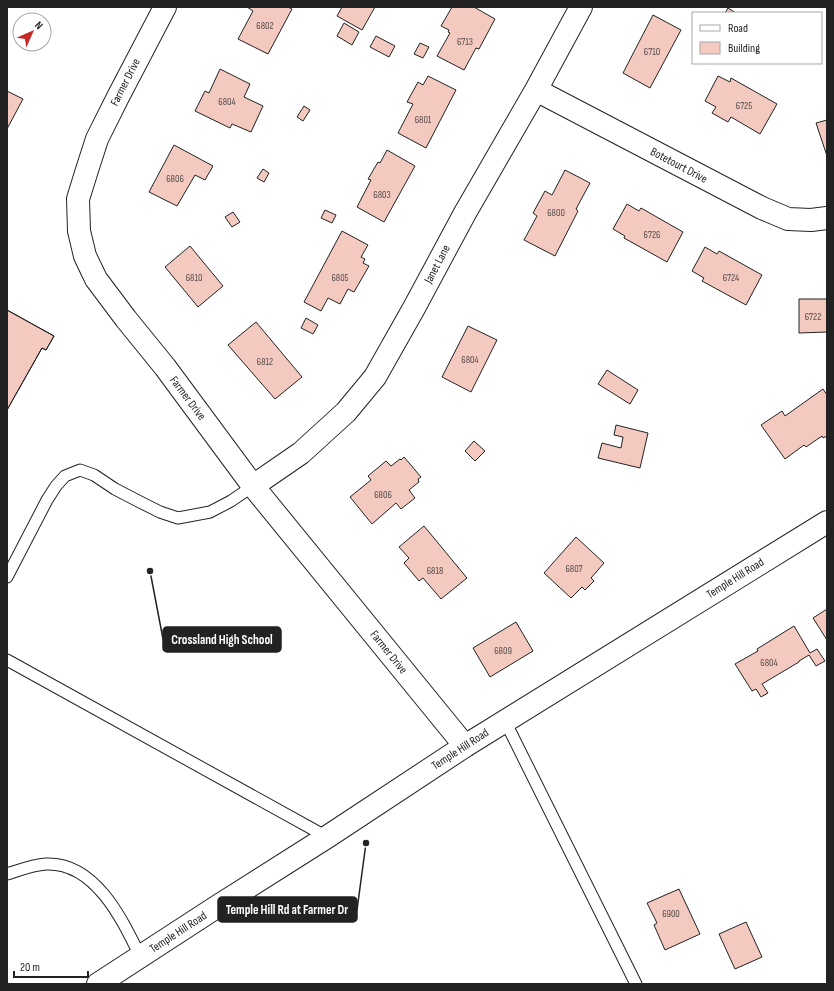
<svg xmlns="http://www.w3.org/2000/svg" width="834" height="991" font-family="'Sofia Sans Condensed',sans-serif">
  <rect width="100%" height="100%" fill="#fff"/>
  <path fill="#f3c9c0" stroke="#222" d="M 247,7 L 288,7 L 292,9 L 268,54 L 238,39 L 253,11 Z
    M 342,7 L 375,7 L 362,30 L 337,16 Z
    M 452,7 L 474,7 L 495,19 L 479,49 L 476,48 L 464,70 L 437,56 L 450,33 L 448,32 L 449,30 L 441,26 Z
    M 728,8 L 736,13 L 725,13 Z
    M 653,15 L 681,30 L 650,88 L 623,73 Z
    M 344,23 L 359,32 L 352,45 L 337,36 Z
    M 376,36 L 395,46 L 389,57 L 370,47 Z
    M 420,43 L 429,47 L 423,58 L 414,54 Z
    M 220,69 L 250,84 L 244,97 L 263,106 L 251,132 L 232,124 L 230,128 L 195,111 L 205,91 L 209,93 Z
    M 428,76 L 456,90 L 426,148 L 398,133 L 413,104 L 407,102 L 418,82 L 423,85 Z
    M 718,76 L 730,82 L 731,78 L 777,104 L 760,134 L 731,117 L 728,122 L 712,113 L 716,107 L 705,101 Z
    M 7,91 L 23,99 L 7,129 Z
    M 304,106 L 310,110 L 303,121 L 297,117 Z
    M 827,120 L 827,156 L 816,123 Z
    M 174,145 L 213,166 L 205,180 L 195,175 L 177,206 L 149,192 Z
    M 387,150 L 415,166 L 384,222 L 357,207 L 371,180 L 368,179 L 378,162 L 380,163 Z
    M 263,169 L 269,173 L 264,182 L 257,178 Z
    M 565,170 L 590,183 L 576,209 L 578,211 L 555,256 L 524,240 L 537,216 L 533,213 L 545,191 L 552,195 Z
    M 627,204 L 639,211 L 641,208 L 683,232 L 667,262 L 624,238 L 625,236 L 613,229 Z
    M 325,210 L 336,215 L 332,223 L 321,218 Z
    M 233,212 L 240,222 L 232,227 L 225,217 Z
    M 342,231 L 368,245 L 361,257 L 365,259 L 363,263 L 369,266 L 354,292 L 348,289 L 340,304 L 328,298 L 321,311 L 304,302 Z
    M 190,246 L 223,286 L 198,307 L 165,267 Z
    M 705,247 L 717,254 L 719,251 L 762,275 L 746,305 L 702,281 L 704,278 L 692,271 Z
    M 799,299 L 827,299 L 827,332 L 799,333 Z
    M 7,310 L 54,336 L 46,350 L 42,348 L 7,410 Z
    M 7,310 L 54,336 L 46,350 L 42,348 L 7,410 Z
    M 306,318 L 318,325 L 313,334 L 301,328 Z
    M 256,322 L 302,377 L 275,399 L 228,345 Z
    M 468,326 L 497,340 L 471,392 L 442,377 Z
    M 607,370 L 638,390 L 630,404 L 598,384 Z
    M 823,389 L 827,395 L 827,436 L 823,438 L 822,436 L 806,447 L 804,445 L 785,459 L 761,425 L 782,411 L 785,416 Z
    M 616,425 L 648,433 L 640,468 L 598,458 L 602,443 L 621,448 L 623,437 L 614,435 Z
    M 474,441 L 485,451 L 475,461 L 465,451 Z
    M 404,457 L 421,477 L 418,479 L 419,482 L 409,490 L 415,498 L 401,509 L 396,503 L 372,524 L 350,497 L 371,480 L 368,476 L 386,461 L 391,466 L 400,459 L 401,460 Z
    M 424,526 L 467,578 L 441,599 L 423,578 L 419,581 L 404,563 L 409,558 L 399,547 Z
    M 576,537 L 604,563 L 591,578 L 594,581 L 585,590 L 582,587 L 571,598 L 544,573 Z
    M 827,609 L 827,640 L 813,618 Z
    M 516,622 L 533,651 L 490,677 L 473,648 Z
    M 794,626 L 810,653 L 817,649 L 825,661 L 816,666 L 809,655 L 799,661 L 799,662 L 762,684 L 768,693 L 761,697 L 756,689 L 752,691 L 735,664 L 758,651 L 757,649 Z
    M 679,889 L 700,934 L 665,950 L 654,925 L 657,923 L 647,903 Z
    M 746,922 L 762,957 L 735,969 L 719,934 Z"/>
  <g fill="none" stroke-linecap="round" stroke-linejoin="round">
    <g stroke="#222" stroke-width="13">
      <path id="lane" d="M 7,577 L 47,500 L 56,486 L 65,476 L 80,470 L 94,475 L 115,489 L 140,502 L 160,512 L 178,518 L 210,512 L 231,501 L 253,486
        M 7,660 L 327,837
        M 505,721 L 636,984
        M 7,874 C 20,870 32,865 46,864 C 95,862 122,919 140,956"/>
    </g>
    <g stroke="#222" stroke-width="24">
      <path id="street" d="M 165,7 L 119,95 L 97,139 L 87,170 L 78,199 L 79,231 L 85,256 L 96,279 L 126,319 L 165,367 L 253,486 L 465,746
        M 536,90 L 762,208 L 788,219 L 811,220 L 827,218
        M 253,486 L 301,453 L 346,412 L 375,377 L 414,308 L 465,213 L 536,90 L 581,7"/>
    </g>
    <g stroke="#222" stroke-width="24">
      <path id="secondary" d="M 98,984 L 218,906 L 327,837 L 465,746 L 827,522"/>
    </g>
    <use href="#lane" stroke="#fff" stroke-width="11"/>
    <use href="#street" stroke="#fff" stroke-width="22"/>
    <use href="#secondary" stroke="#fff" stroke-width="22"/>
  </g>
  <g text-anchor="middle" stroke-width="3" stroke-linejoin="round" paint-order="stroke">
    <g font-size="10" fill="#564c4a">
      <text x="265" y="29">6802</text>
      <text x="465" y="45">6713</text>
      <text x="652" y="55">6710</text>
      <text x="227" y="105">6804</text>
      <text x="744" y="109">6725</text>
      <text x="423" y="123">6801</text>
      <text x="175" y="182">6806</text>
      <text x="382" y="198">6803</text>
      <text x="556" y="216">6800</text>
      <text x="652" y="238">6726</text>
      <text x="194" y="281">6810</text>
      <text x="340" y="281">6805</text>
      <text x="731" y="281">6724</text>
      <text x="813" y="320">6722</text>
      <text x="470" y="363">6804</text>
      <text x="265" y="365">6812</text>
      <text x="383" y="498">6806</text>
      <text x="574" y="572">6807</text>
      <text x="435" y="574">6818</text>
      <text x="503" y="654">6809</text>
      <text x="769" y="666">6804</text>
      <text x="671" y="917">6900</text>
    </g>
    <g font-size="12" fill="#222" stroke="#fff">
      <text transform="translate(125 82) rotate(-63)" y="4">Farmer Drive</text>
      <text transform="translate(679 165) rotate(28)" y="4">Botetourt Drive</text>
      <text transform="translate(437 264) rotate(-62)" y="4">Janet Lane</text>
      <text transform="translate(188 398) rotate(53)" y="4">Farmer Drive</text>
      <text transform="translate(735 578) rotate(-32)" y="4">Temple Hill Road</text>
      <text transform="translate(389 652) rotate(51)" y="4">Farmer Drive</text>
      <text transform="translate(460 749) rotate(-33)" y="4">Temple Hill Road</text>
      <text transform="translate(178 932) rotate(-33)" y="4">Temple Hill Road</text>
    </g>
  </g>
  <path fill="none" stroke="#222" stroke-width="1.5" d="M150 571L163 639M366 843L357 910"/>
  <g fill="#222" stroke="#fff" stroke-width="1.5">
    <circle cx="150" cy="571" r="4"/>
    <circle cx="366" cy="843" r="4"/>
  </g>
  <g fill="#222" stroke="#222" stroke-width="1.5">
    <rect x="163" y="627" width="118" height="25" rx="4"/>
    <rect x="218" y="897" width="139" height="25" rx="4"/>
  </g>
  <g font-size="13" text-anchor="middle" font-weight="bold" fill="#fff">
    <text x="222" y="644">Crossland High School</text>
    <text x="287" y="914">Temple Hill Rd at Farmer Dr</text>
  </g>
  <rect width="834" height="991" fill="none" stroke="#222222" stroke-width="16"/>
  <rect x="692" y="12" width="130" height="52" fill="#ffffff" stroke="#a7a7a7"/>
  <rect x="700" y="25" width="20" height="6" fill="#ffffff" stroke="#a7a7a7"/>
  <text x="728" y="32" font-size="12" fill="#222222">Road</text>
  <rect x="700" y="42" width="20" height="12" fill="#f3c9c0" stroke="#a7a7a7"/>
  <text x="728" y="52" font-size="12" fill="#222222">Building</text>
  <g transform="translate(32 32) rotate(45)"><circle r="19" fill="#ffffff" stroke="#a7a7a7"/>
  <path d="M0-3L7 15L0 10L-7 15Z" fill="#c62828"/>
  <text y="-6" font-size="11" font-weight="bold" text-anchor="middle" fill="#222222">N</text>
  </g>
  <path d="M14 971v6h74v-6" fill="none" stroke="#222222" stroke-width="2"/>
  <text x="20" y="971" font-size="12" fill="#222222" stroke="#ffffff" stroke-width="3" paint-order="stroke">20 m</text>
</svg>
